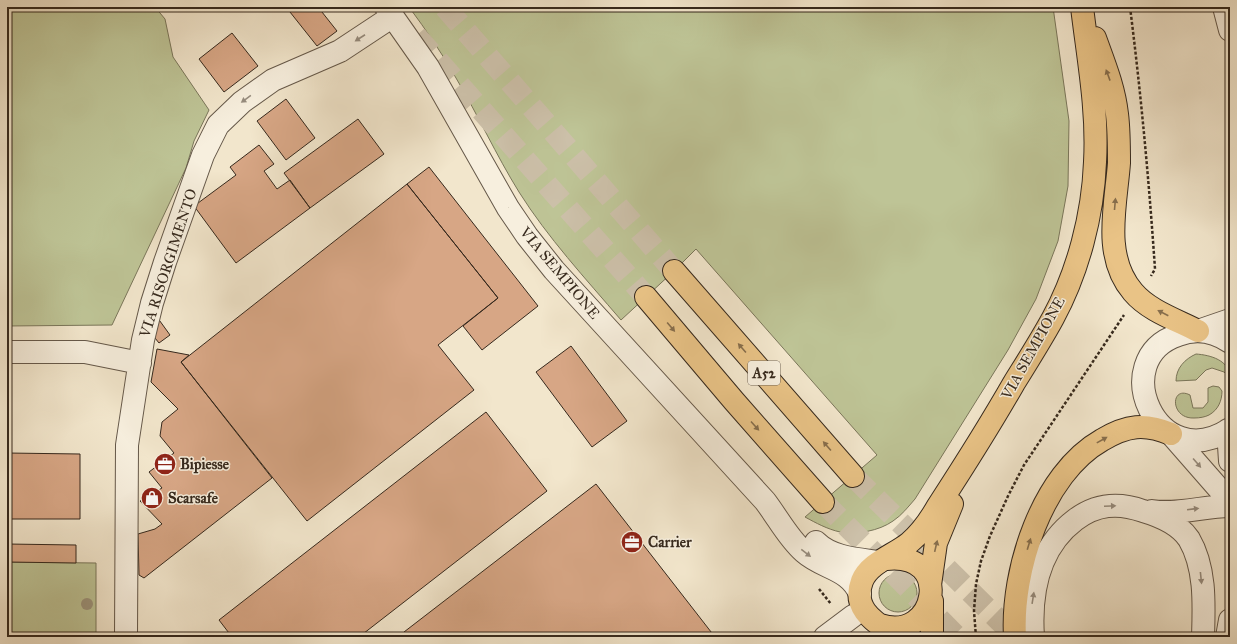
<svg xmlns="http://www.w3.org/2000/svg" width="1237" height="644" font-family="'IM FELL Great Primer',serif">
  <rect width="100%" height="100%" fill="#f2e6cc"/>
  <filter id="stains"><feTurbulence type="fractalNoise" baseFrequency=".005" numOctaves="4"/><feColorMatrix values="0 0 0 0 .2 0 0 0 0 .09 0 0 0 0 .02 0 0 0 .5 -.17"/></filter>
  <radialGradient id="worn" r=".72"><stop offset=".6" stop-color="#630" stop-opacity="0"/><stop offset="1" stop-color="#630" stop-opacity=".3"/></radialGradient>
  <path fill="#bec496" stroke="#7a765a" d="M 7,7 L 155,7 L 165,19 L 173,57 L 209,110 L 194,141 L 186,168 L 112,325 L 7,326 Z
    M 409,7 L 1053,7 L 1069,121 L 1068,186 L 1058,241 L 1036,299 L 1008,350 L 915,499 C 908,507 902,515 893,521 C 879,531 856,535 840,532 C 827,529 816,523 805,517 L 877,455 L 696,249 L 674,271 L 621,320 C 585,278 548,238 519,192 C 496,155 478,115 456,78 C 442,53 426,30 409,7 Z
    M 1196,354 C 1210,355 1230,360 1230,378 L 1224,372 L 1212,368 L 1206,370 L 1196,380 L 1176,381 C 1176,368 1185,359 1196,354 Z
    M 1213,386 L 1219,387 L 1222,391 C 1222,401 1218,410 1209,415 C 1205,417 1200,418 1194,418 C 1170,419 1170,385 1190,395 L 1193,408 L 1203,408 L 1208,402 L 1208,388 Z
    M 7,562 L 96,563 L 96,637 L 7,637 Z
    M879 593a19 19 0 1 1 38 0a19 19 0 1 1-38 0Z"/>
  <path fill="#d7a685" stroke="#36291d" d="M 286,7 L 318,7 L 337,31 L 317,46 Z
    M 232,33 L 258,66 L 224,92 L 199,59 Z
    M 286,99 L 315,138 L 286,160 L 257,121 Z
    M 358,119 L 384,154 L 310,208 L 284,173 Z
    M 259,145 L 274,164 L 264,171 L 277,189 L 290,180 L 310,208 L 236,263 L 194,206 L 236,175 L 230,167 Z
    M 429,167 L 538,306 L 482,350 L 463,326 L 498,298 L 407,184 Z
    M 407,184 L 498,298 L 438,345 L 474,390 L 307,521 L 181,362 Z
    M 157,317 L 170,335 L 159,343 L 151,333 Z
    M 571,346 L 627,421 L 592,447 L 536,372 Z
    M 157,349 L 189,355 L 181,362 L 272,478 L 144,578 L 139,575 L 138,534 L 155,529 L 162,524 L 140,501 L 162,488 L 149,472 L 174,453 L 160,436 L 162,422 L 178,409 L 151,382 Z
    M 486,412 L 547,491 L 359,637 L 232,637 L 219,620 Z
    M 7,453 L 80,454 L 80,519 L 7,519 Z
    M 596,484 L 715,637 L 408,637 L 404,632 Z
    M 7,544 L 76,545 L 76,563 L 7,562 Z"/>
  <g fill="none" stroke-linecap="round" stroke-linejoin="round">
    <path stroke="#ccc0a9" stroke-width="22" stroke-dasharray="22 11" stroke-linecap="butt" d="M 445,7 L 674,271
      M 416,36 L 646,297
      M 853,476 L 1016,637
      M 823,502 L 957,637"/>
    <g stroke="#655849" stroke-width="24">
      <path id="minor" d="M 386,7 L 428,67 L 508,208 L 527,236 L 554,270 L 765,501 C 778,518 788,538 804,552 C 823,569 849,568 860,594
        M 1224,7 L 1230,30
        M 1198,331 L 1230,320
        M 1230,342 C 1214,331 1196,328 1178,335 C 1106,359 1157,477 1230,429
        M 7,352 L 85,352 L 140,363
        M 1230,431 L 1228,430 L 1230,461
        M 1171,434 L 1220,490 L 1230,499
        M 1152,511 C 1178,515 1204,506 1230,506
        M 816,542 C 832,558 858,559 879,562
        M 126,637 L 127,445 L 143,340 L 152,303 L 165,262 L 203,155 L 218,125 L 242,102 L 273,80 L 340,51 L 393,16
        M 825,637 L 853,616
        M 1033,637 C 1030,593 1038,548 1075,520 C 1096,504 1118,502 1143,511 C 1160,516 1179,524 1189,539 C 1206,568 1204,605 1203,637
        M 1227,637 L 1230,620"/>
    </g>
    <g stroke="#36291d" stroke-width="24">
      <path id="major" d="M 1095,38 C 1104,63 1114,87 1117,114 C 1119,130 1119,147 1119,163 C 1116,205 1102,256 1133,292 C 1149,311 1177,320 1198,331
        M 930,585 L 936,543 L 952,504
        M 932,601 L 932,637
        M 880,625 C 937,644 955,551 886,559
        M 896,637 C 877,623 851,610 862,581 C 869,563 894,555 909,543 C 921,533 930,520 938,506 C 964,466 990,425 1014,383 C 1027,362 1041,340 1053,318 C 1078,272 1093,215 1095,162 C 1098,110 1088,58 1082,7"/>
    </g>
    <g stroke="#36291d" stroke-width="24">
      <path id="highway" d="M 674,271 L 853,476
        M 646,297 L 734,401 L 823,502
        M 1015,637 C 1011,571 1042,474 1102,440 C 1127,425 1145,423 1171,434"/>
    </g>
    <path stroke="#36291d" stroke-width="2.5" stroke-dasharray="3 2" stroke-linecap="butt" d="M 1130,7 C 1141,94 1149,181 1155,269 L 1151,276
      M 819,589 L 831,604
      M 976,637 L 974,611 L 976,584 L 981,561 L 990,536 L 1008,496 L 1024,465 L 1124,315"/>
    <use href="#minor" stroke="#f7efde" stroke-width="22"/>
    <use href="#major" stroke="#e9c386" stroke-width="22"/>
    <use href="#highway" stroke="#e9c386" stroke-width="22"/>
  </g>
  <circle fill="#9d947c" cx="87" cy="604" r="6"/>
  <defs><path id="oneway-solid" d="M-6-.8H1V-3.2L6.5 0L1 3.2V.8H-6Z"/></defs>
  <g fill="#968c7e">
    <use href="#oneway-solid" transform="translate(360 38) rotate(147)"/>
    <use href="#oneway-solid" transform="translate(246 99) rotate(144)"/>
    <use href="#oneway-solid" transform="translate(1197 463) rotate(49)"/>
    <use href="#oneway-solid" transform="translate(1110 506) rotate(-2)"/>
    <use href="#oneway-solid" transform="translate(1193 509) rotate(-7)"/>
    <use href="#oneway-solid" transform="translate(806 553) rotate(38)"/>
    <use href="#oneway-solid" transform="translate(1201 578) rotate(84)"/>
    <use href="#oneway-solid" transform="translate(1033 598) rotate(-81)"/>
  </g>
  <g fill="#876e4c">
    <use href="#oneway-solid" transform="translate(1108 75) rotate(-110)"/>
    <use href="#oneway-solid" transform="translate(1115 204) rotate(-85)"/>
    <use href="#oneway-solid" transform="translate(1163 313) rotate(-153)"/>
    <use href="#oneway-solid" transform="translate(671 327) rotate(50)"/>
    <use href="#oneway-solid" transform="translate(742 348) rotate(-131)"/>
    <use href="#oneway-solid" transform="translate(755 426) rotate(48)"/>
    <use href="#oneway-solid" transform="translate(1102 440) rotate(-29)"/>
    <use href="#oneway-solid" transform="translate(827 446) rotate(-131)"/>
    <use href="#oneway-solid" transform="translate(1029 544) rotate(-73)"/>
    <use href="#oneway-solid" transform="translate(936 546) rotate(-77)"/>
  </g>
  <defs>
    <g id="office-disc" transform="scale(1.15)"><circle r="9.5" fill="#8f2418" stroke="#f7efde"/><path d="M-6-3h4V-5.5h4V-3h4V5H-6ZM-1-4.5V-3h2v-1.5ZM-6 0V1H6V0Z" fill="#fff"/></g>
    <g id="shop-disc" transform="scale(1.15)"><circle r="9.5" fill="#8f2418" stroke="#f7efde"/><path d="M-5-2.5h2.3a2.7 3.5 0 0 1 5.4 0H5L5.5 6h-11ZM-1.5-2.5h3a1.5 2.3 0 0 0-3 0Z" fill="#fff"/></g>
  </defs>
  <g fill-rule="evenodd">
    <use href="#office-disc" x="165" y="464"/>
    <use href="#shop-disc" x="152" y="498"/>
    <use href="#office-disc" x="632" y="542"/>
  </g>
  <g text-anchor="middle" stroke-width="3" stroke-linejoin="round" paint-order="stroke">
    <rect fill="#f7efde" stroke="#706457" stroke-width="1" x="748" y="361" width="32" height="24" rx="3"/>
    <g font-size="14" font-weight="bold" fill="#36291d">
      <text x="764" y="378">A52</text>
    </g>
    <g font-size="15" fill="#36291d" stroke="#f7efde">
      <text transform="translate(168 263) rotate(-72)" y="5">VIA RISORGIMENTO</text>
      <text transform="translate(560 273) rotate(50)" y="5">VIA SEMPIONE</text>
      <text transform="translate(1033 348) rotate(-61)" y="5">VIA SEMPIONE</text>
    </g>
    <g font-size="15" font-weight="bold" fill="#36291d" stroke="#f7efde" text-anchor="start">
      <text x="180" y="469">Bipiesse</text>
      <text x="168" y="503">Scarsafe</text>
      <text x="648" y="547">Carrier</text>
    </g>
  </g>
  <rect width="1237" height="644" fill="none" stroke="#f2e6cc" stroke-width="24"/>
  <rect x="8" y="8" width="1221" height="628" fill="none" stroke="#36291d" stroke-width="2"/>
  <rect x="12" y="12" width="1213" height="620" fill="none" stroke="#36291d"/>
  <rect width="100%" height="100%" filter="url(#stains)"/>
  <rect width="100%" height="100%" fill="url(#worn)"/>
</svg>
